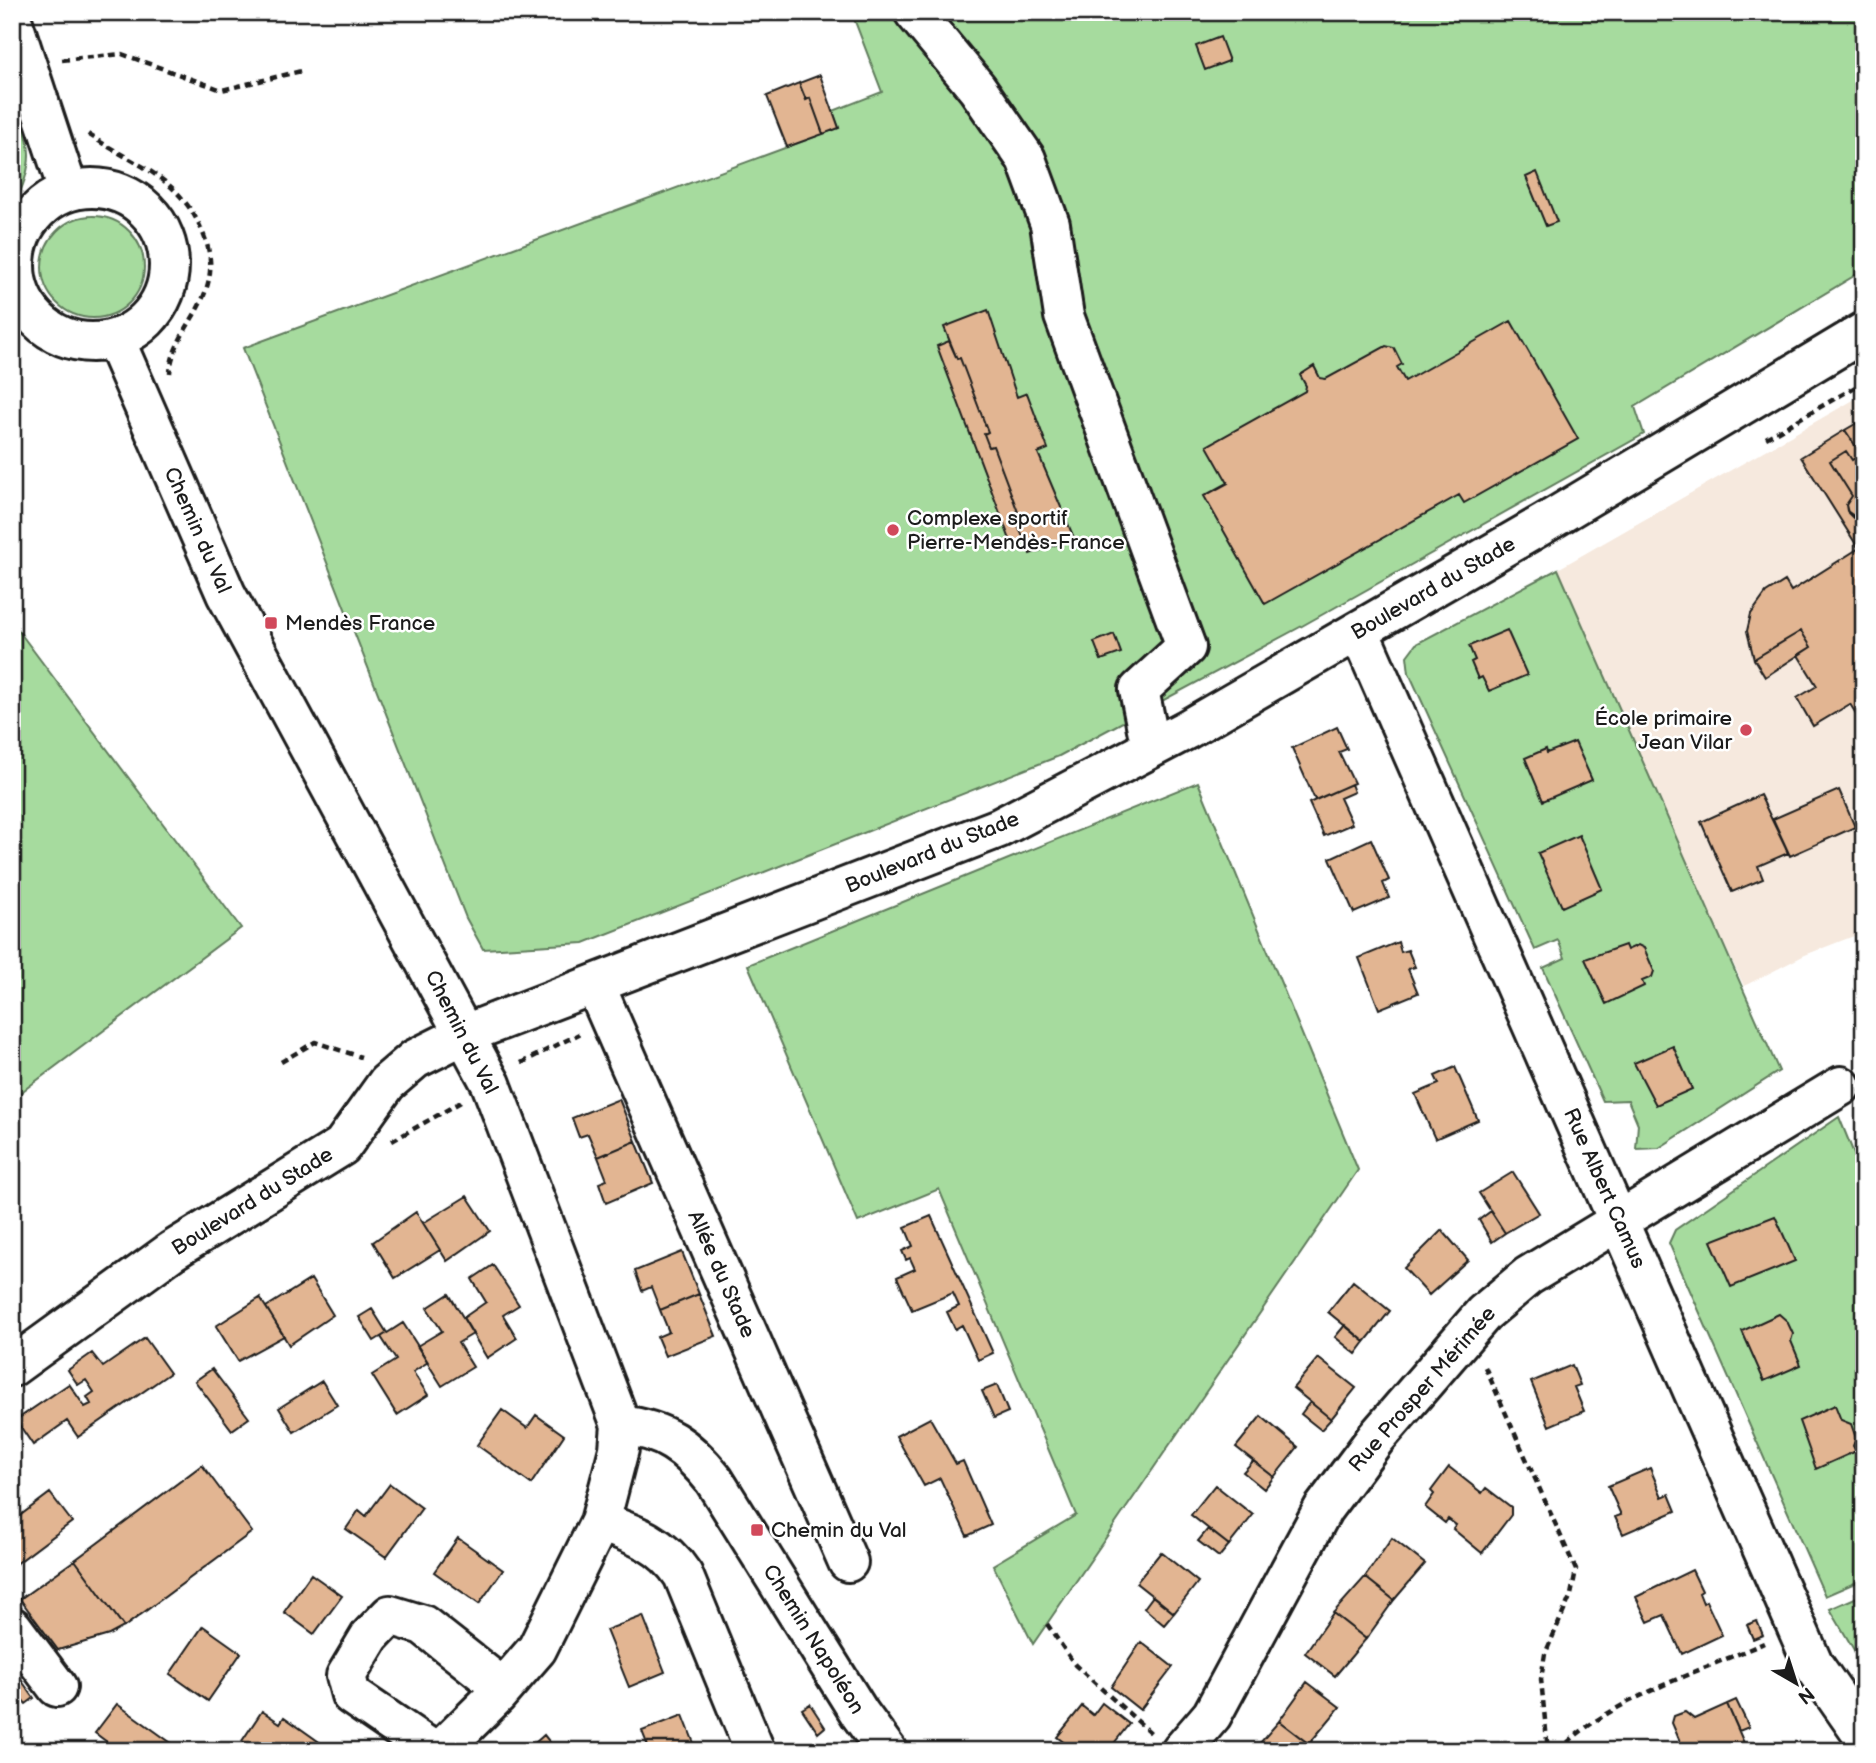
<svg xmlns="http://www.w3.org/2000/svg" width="1876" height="1763" font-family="'Balsamiq Sans',sans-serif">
  <rect width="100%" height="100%" fill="#fff"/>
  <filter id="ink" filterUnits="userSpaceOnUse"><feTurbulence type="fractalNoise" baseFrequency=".0143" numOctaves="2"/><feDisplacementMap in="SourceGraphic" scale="14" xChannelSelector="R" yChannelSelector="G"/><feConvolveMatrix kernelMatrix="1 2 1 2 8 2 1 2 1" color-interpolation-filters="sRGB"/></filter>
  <g filter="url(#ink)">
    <path fill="#f6e9de" d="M 1864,394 L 1864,932 L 1805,955 L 1744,986 L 1693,879 L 1558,569 Z"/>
    <path fill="#a6db9e" stroke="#617c5d" stroke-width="2" d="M 863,12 L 1864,12 L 1864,270 L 1635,407 L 1644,434 L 1302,626 L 1059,756 L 584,943 L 483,949 L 466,918 L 243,348 L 839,128 L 833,111 L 882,92 L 853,16 Z
      M 12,93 C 31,145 38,158 12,209 Z
      M42 267a51 51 0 1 1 102 0a51 51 0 1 1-102 0Z
      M 1558,569 L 1779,1071 L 1659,1148 L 1636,1149 L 1638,1124 L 1628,1100 L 1603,1101 L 1543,968 L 1565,958 L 1558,940 L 1535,950 L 1409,673 L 1407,656 L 1416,644 Z
      M 12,622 L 241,928 L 12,1099 Z
      M 1198,782 L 1358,1170 L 1033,1644 L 993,1565 L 1076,1515 L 939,1189 L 858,1222 L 748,965 Z
      M 1839,1117 L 1854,1154 L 1864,1151 L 1864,1579 L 1825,1596 L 1669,1243 L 1675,1230 Z
      M 1864,1594 L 1864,1667 L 1830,1609 Z"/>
    <path fill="#e2b592" stroke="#1c1c1c" stroke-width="2" d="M 1220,37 L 1229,61 L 1205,70 L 1196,46 Z
      M 820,75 L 839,128 L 823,134 L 810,98 L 806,100 L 799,83 Z
      M 799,83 L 806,100 L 810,98 L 823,134 L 787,147 L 767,96 Z
      M 1537,172 L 1557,222 L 1546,226 L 1526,177 Z
      M 988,310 L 1017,397 L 1027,393 L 1048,449 L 1038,453 L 1074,538 L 1030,554 L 1017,522 L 1021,520 L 993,446 L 989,447 L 984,434 L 988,432 L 960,358 L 957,359 L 944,327 Z
      M 1511,321 L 1578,439 L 1464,503 L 1459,495 L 1265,604 L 1204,496 L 1228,483 L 1207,446 L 1305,391 L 1306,386 L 1300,375 L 1314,366 L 1320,378 L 1326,379 L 1386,346 L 1394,348 L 1402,364 L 1397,367 L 1405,381 Z
      M 949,341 L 957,359 L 960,358 L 988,432 L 984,434 L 989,447 L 993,446 L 1021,520 L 1017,522 L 1024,540 L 1012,545 L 937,346 Z
      M 1864,419 L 1864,518 L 1858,519 L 1847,511 L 1846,505 L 1852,496 L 1830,461 L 1846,451 L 1852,460 L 1861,454 L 1845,430 Z
      M 1845,430 L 1861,454 L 1852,460 L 1846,451 L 1830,461 L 1852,496 L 1846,505 L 1848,513 L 1853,518 L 1864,518 L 1864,545 L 1859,549 L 1801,457 Z
      M 1864,545 L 1864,717 L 1860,720 L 1850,704 L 1813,726 L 1797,698 L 1817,686 L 1798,655 L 1811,647 L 1801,631 L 1754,659 L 1747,631 L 1751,614 L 1766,593 L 1785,581 L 1791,591 Z
      M 1507,630 L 1527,675 L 1489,691 L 1482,677 L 1478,679 L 1471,662 L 1475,660 L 1469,646 Z
      M 1801,631 L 1811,647 L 1765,677 L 1754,659 Z
      M 1114,634 L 1121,653 L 1101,660 L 1094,642 Z
      M 1337,727 L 1347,749 L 1339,752 L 1354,783 L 1315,800 L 1292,748 Z
      M 1575,742 L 1592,780 L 1543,801 L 1525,758 L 1546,749 L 1547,753 Z
      M 1351,784 L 1354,792 L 1340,798 L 1352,824 L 1324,836 L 1309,803 Z
      M 1839,790 L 1855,827 L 1790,856 L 1773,819 Z
      M 1760,795 L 1788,853 L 1758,866 L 1763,879 L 1732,892 L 1701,822 Z
      M 1579,835 L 1602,889 L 1562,907 L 1538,853 Z
      M 1371,839 L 1389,880 L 1383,883 L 1389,898 L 1354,913 L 1330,858 Z
      M 1398,942 L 1401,952 L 1408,950 L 1415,967 L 1408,969 L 1418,993 L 1379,1009 L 1359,958 Z
      M 1625,945 L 1627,950 L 1638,945 L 1644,948 L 1654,971 L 1652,977 L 1642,981 L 1644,986 L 1606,1004 L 1585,959 Z
      M 1673,1046 L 1692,1089 L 1656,1105 L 1634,1063 Z
      M 1455,1067 L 1478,1120 L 1435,1139 L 1415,1094 L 1439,1084 L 1435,1076 Z
      M 619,1099 L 636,1141 L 598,1157 L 588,1134 L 579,1137 L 572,1118 Z
      M 636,1141 L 653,1183 L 606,1203 L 599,1183 L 607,1180 L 598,1157 Z
      M 1513,1172 L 1539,1213 L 1505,1233 L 1479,1193 Z
      M 467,1196 L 490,1231 L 447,1261 L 423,1223 Z
      M 1491,1211 L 1505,1233 L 1492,1242 L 1479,1220 Z
      M 416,1212 L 440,1250 L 395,1278 L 373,1242 Z
      M 931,1216 L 993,1353 L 978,1360 L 962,1325 L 955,1329 L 947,1312 L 959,1306 L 953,1293 L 912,1310 L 897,1277 L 915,1269 L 910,1258 L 906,1260 L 902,1251 L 913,1246 L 905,1227 Z
      M 1775,1216 L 1795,1261 L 1731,1287 L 1711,1241 Z
      M 1442,1230 L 1468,1260 L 1429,1295 L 1404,1268 Z
      M 682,1252 L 699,1294 L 660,1310 L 651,1287 L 642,1291 L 635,1271 Z
      M 493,1265 L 519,1305 L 503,1315 L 517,1338 L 487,1358 L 463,1318 L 486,1302 L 472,1279 Z
      M 311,1279 L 333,1315 L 289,1345 L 266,1307 Z
      M 1353,1281 L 1390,1311 L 1365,1342 L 1328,1312 Z
      M 449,1294 L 473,1334 L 458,1343 L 473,1367 L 442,1386 L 417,1346 L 442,1331 L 427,1308 Z
      M 699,1294 L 716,1336 L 665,1356 L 657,1337 L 669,1332 L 660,1310 Z
      M 260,1298 L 284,1336 L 238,1361 L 216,1326 Z
      M 372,1309 L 387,1333 L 374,1341 L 359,1317 Z
      M 1779,1314 L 1787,1321 L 1793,1334 L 1791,1341 L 1801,1365 L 1764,1381 L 1742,1331 Z
      M 403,1323 L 428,1362 L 413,1372 L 428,1395 L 397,1415 L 372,1375 L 396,1360 L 381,1337 Z
      M 1345,1325 L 1365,1342 L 1356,1354 L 1335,1337 Z
      M 145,1338 L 170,1373 L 78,1437 L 67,1421 L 33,1445 L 16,1420 L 69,1384 L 85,1407 L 91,1404 L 87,1397 L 94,1392 L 86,1380 L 78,1385 L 68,1370 L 92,1353 L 103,1367 Z
      M 1318,1358 L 1356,1388 L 1331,1419 L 1293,1388 Z
      M 1572,1365 L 1580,1385 L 1574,1387 L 1584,1411 L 1549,1426 L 1531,1382 Z
      M 212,1369 L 249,1418 L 232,1430 L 195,1381 Z
      M 322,1381 L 337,1405 L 294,1432 L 279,1408 Z
      M 997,1385 L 1008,1412 L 994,1418 L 982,1391 Z
      M 1310,1402 L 1331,1419 L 1321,1430 L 1301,1414 Z
      M 1835,1405 L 1841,1420 L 1851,1424 L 1856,1438 L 1853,1446 L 1856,1451 L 1816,1469 L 1799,1421 Z
      M 502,1410 L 527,1428 L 536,1415 L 564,1435 L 531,1484 L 477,1445 Z
      M 1261,1416 L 1298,1447 L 1274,1477 L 1236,1447 Z
      M 930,1418 L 956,1464 L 963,1461 L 991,1525 L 967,1536 L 940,1478 L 924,1486 L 896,1436 Z
      M 1253,1461 L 1274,1477 L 1264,1489 L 1243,1472 Z
      M 202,1465 L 252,1532 L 124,1627 L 75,1560 Z
      M 1449,1467 L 1482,1493 L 1486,1488 L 1511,1507 L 1511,1515 L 1482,1553 L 1453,1529 L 1456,1525 L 1448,1519 L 1445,1523 L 1425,1507 L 1434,1494 L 1431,1491 Z
      M 1650,1468 L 1662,1497 L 1669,1494 L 1676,1511 L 1623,1534 L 1615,1517 L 1621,1515 L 1608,1486 Z
      M 390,1484 L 422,1508 L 386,1557 L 346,1529 L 359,1510 L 366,1516 Z
      M 1215,1485 L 1253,1515 L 1229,1545 L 1191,1515 Z
      M 50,1493 L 72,1522 L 16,1564 L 12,1559 L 12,1509 L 18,1517 Z
      M 1208,1529 L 1229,1545 L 1219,1557 L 1198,1541 Z
      M 458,1538 L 503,1570 L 479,1604 L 434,1572 Z
      M 1392,1538 L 1425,1564 L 1394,1600 L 1365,1577 Z
      M 1161,1552 L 1198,1582 L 1174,1613 L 1136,1583 Z
      M 75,1560 L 124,1627 L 109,1635 L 58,1650 L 20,1599 Z
      M 1692,1570 L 1702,1591 L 1699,1593 L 1703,1603 L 1706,1601 L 1722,1635 L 1682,1654 L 1664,1615 L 1648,1622 L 1636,1597 Z
      M 311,1574 L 342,1596 L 314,1634 L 284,1612 Z
      M 1365,1577 L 1394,1600 L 1366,1639 L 1333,1613 Z
      M 1153,1596 L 1174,1613 L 1164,1625 L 1144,1608 Z
      M 1333,1613 L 1366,1639 L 1335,1676 L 1305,1653 Z
      M 643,1616 L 665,1672 L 629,1687 L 606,1630 Z
      M 1757,1621 L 1763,1635 L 1753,1639 L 1747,1625 Z
      M 203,1626 L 241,1653 L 208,1701 L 170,1674 Z
      M 1141,1642 L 1173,1667 L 1140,1710 L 1111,1687 Z
      M 12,1667 L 34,1698 L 26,1704 L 20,1697 L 12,1703 Z
      M 1307,1682 L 1340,1707 L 1309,1744 L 1279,1721 Z
      M 1736,1700 L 1749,1727 L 1739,1731 L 1727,1704 Z
      M 1102,1703 L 1129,1724 L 1108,1751 L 1075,1751 L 1057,1737 L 1082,1706 L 1093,1715 Z
      M 117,1704 L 174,1745 L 170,1751 L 119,1751 L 95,1733 Z
      M 810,1704 L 825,1727 L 818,1733 L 802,1709 Z
      M 1727,1704 L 1744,1743 L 1728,1751 L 1684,1751 L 1672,1723 L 1674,1716 L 1685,1712 L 1694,1719 Z
      M 262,1711 L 280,1723 L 284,1717 L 332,1751 L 257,1751 L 242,1741 Z
      M 683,1715 L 697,1751 L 650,1751 L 642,1731 Z
      M 1279,1721 L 1309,1744 L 1304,1751 L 1253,1751 Z
      M 544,1735 L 557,1751 L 526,1751 Z"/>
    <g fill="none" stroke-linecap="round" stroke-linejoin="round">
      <g stroke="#1c1c1c" stroke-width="44">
        <path id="minor" d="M 914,12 L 977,88 L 1026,159 L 1050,224 L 1064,316 L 1186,647 L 1139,690 L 1151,748
          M 39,102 L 68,190
          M15 265a77 77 0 1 1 154 0a77 77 0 1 1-154 0Z
          M 115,340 L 226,594 L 491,1084 L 621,1425 L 619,1449 L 600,1522 C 634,1534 662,1543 683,1575 L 755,1751
          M 1359,631 L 1813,1664 L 1864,1737
          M 595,985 L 848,1562
          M 12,1367 L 172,1251 L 342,1146 L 387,1083 L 415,1059 L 465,1034 L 999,828 L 1186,730 L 1545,523 L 1864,332
          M 621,1425 C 664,1430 687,1446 714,1480 L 860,1714 L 887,1751
          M 12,1627 L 57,1687
          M 433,1751 L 351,1695 L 346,1676 L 370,1636 L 390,1615 L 423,1625 L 503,1688
          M 440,1751 L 497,1695 L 537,1649 L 600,1522
          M 1181,1751 L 1212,1715 L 1323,1509 L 1376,1438 L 1484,1313 L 1528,1276 L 1841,1086"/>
      </g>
      <path stroke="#1c1c1c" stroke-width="4.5" stroke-dasharray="7 5" stroke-linecap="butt" d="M 62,60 L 122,54 L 222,90 L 301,71
        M 88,134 C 135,166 179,175 203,233 C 211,253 213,269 206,290 C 196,319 172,341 170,373
        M 1766,438 L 1864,382
        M 281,1062 L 315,1042 L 361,1057
        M 521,1063 L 579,1034
        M 392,1141 L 461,1102
        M 1485,1367 L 1576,1570 L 1571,1595 L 1545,1654 L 1541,1679 L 1548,1751
        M 1047,1624 L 1075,1665 L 1152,1734
        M 1559,1751 C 1604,1702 1703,1670 1764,1643"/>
      <use href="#minor" stroke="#fff" stroke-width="38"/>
      <g stroke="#1c1c1c" stroke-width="44" stroke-linecap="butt">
        <path id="minor-bridge" d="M 12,20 L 39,102"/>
      </g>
      <use href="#minor-bridge" stroke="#fff" stroke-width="38"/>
    </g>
  </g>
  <g fill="#d1495b" stroke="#fff" stroke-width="2.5">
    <circle cx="893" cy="530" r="7"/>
    <rect x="264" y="616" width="14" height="14" rx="3.5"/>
    <circle cx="1746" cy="730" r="7"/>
    <rect x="750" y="1523" width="14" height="14" rx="3.5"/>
  </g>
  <g text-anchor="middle" stroke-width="5" stroke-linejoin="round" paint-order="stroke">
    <g font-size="21" fill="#1c1c1c" stroke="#fff" text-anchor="start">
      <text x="907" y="525">Complexe sportif<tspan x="907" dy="24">Pierre-Mendès-France</tspan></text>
      <text x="285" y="630">Mendès France</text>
      <text x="1732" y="725" text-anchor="end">École primaire<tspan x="1732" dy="24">Jean Vilar</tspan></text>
      <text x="771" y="1537">Chemin du Val</text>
    </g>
    <g font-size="21" fill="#1c1c1c" stroke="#fff">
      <text transform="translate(198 530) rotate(66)" y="7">Chemin du Val</text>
      <text transform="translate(1433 588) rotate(-30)" y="7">Boulevard du Stade</text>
      <text transform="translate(932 852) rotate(-22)" y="7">Boulevard du Stade</text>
      <text transform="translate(462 1032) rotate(63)" y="7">Chemin du Val</text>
      <text transform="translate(1605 1188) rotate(66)" y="7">Rue Albert Camus</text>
      <text transform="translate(252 1201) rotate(-32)" y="7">Boulevard du Stade</text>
      <text transform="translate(722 1274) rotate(66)" y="7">Allée du Stade</text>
      <text transform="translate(1422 1389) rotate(-49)" y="7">Rue Prosper Mérimée</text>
      <text transform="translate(814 1639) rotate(58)" y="7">Chemin Napoléon</text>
    </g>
  </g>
  <rect width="1876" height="1763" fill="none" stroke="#fff" stroke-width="42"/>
  <rect x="21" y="21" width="1834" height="1721" fill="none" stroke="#1c1c1c" stroke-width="2.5" filter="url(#ink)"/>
  <g transform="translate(1796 1683) rotate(141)" stroke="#ffffff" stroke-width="5" paint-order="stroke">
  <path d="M0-5L12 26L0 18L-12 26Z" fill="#1c1c1c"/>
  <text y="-10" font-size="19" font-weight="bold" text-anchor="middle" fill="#1c1c1c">N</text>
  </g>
</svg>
